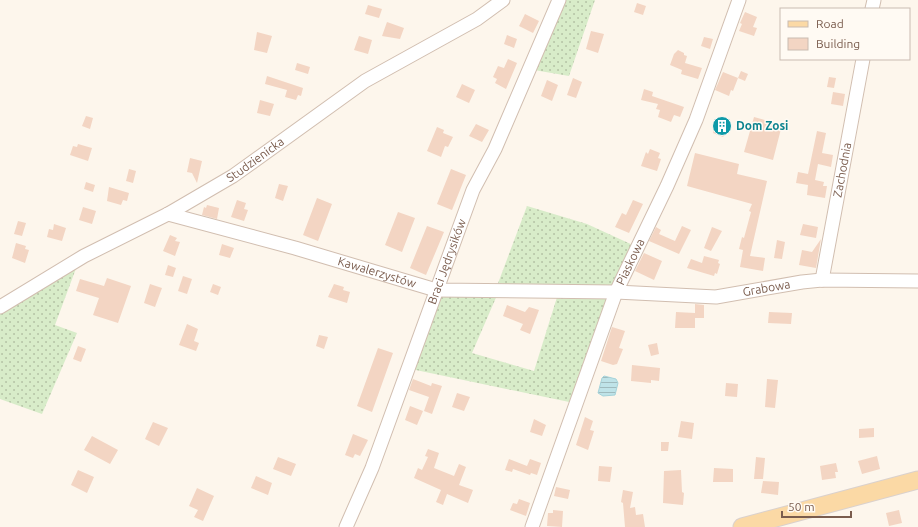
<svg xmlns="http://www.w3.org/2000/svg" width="918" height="527" font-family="Ubuntu,sans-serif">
  <defs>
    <pattern id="grass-dots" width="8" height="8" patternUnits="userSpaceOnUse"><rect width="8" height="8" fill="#d8ecc9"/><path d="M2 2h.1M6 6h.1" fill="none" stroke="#b4c2a5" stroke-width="1.8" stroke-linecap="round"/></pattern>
    <pattern id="water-rules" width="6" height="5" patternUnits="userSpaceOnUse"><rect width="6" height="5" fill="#bfe3e8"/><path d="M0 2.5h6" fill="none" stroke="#a0bbbe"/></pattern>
  </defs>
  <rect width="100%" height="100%" fill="#fdf6ec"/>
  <path fill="url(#grass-dots)" d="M 565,0 L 595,0 L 569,76 L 534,70 Z
    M 527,206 L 587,224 L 635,246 L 614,290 L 497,286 Z
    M 78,263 L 55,325 L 77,333 L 42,414 L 0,399 L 0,310 Z
    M 438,292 L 498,293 L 472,353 L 534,371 L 558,294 L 612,295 L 574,403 L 411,369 Z"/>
  <path fill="url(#water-rules)" stroke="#a5d3da" d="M 604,376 L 616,379 L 618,383 L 615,395 L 603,396 L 598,393 L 602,378 Z"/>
  <path fill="#f3d5c3" d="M 637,3 L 646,6 L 643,15 L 634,12 Z
    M 368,5 L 382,9 L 379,18 L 365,14 Z
    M 745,12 L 757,17 L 753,27 L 757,28 L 754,36 L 739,31 L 742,24 L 740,23 Z
    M 525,14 L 539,21 L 533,33 L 519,26 Z
    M 387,22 L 404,28 L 400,39 L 382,36 Z
    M 591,31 L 604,34 L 598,53 L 586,49 Z
    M 257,32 L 272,36 L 267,53 L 254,50 Z
    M 507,35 L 517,39 L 514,48 L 504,44 Z
    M 359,36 L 372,40 L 368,54 L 354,50 Z
    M 704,37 L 713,39 L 710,49 L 701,46 Z
    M 678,50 L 684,53 L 684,55 L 687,56 L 685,63 L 702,68 L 698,79 L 681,74 L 682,70 L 670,65 L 674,54 Z
    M 508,59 L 517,63 L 506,89 L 495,83 L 497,79 L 493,77 L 498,66 L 504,68 Z
    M 297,63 L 310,67 L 308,74 L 295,70 Z
    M 741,71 L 748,74 L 745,81 L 738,78 Z
    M 723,72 L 738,78 L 733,91 L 731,90 L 729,96 L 715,90 Z
    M 267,76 L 303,88 L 301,96 L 298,95 L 296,100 L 285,97 L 287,90 L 265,84 Z
    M 829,77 L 836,78 L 834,88 L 827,87 Z
    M 573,78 L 582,82 L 576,98 L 567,95 Z
    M 547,80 L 558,85 L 552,101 L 541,96 Z
    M 462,84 L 475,90 L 469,103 L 456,97 Z
    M 644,89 L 653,92 L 652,96 L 684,107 L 680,117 L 674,115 L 671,122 L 658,117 L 660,110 L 656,109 L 658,104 L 641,100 Z
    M 833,92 L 845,94 L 843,106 L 831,104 Z
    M 260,100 L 274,104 L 270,116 L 257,113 Z
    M 86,116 L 93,118 L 90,129 L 82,126 Z
    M 718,117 L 728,120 L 730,128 L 723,137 L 713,133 Z
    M 754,117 L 782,125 L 773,160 L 744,152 Z
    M 476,124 L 489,130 L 482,142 L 469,136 Z
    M 437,127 L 444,130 L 443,133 L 453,137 L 448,147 L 445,146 L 441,157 L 427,151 Z
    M 817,131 L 826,133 L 822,153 L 833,155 L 831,167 L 818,164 L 815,180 L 824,182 L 823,186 L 827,186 L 825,198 L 807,195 L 808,185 L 796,183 L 798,172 L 808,174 Z
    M 78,144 L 92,148 L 88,161 L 70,155 L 73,146 L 77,147 Z
    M 650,149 L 660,153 L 658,158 L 661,159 L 657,171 L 641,166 L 646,152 L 648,154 Z
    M 695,153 L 739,164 L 737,174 L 767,181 L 750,256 L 765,258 L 763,271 L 740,267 L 743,250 L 739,249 L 742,237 L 744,238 L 751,212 L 749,211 L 752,204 L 687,186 Z
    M 190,158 L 202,161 L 197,183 L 192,173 L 187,172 Z
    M 129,169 L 136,171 L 133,183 L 126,181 Z
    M 451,169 L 466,175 L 452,210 L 437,204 Z
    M 86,182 L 95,185 L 93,192 L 84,189 Z
    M 279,184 L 288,186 L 283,201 L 275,198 Z
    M 109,187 L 129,193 L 127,201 L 123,200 L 121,205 L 107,201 Z
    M 317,198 L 332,204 L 318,241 L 303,235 Z
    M 237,200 L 246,203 L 244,209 L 248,210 L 244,221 L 231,217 Z
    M 633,200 L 643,204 L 629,233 L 615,227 L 622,213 L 626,215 Z
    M 207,205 L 219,208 L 217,219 L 202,215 L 204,207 L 206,208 Z
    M 83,207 L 96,211 L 92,224 L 79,220 Z
    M 398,212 L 415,218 L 402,252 L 385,245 Z
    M 18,221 L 26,223 L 22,236 L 14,234 Z
    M 54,224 L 66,228 L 62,241 L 47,237 L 49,229 L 53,230 Z
    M 803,224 L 818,227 L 816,238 L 800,235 Z
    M 427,226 L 444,232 L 426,275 L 410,268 Z
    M 682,226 L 691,230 L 679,254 L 649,241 L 656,227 L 661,230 L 659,234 L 675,241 Z
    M 712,227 L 722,231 L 711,251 L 704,248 Z
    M 170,235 L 177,238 L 175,241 L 180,242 L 175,256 L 163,251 Z
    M 821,239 L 816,268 L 799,265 L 802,250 L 812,252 Z
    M 777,240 L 785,242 L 782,259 L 774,258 Z
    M 16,243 L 26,246 L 25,249 L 29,250 L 25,263 L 12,258 Z
    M 222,244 L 234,248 L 230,258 L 219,255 Z
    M 644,253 L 662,261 L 654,280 L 635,271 Z
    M 704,256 L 719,260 L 718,263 L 720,264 L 717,274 L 715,273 L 714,276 L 687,268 L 691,259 L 702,263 Z
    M 168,265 L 176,268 L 173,277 L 165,275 Z
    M 183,276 L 192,279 L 187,294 L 178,291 Z
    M 107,278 L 131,286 L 118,323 L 93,315 L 99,298 L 76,291 L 80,279 L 104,286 Z
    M 150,284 L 162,288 L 155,307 L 144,303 Z
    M 213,284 L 221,287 L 218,295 L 210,292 Z
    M 334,284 L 344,287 L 343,290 L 350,292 L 347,303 L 328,297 Z
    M 695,304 L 704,305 L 704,318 L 695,318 L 695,328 L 675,328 L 676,312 L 695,313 Z
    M 507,305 L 525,312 L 529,307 L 539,310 L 530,334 L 520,330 L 523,324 L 503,316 Z
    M 769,312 L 792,313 L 791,324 L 768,323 Z
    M 187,324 L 198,329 L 194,341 L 199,343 L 196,351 L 179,345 Z
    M 612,327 L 625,331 L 619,348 L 623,349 L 617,364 L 613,365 L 601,361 Z
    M 319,335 L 328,337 L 324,349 L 316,346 Z
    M 657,343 L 659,354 L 651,356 L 648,345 Z
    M 78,346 L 86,349 L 81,362 L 73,359 Z
    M 378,348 L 393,353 L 372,412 L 357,406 Z
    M 632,365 L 660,368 L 659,381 L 651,380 L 651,383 L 631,381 Z
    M 413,379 L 431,386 L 432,383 L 442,386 L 432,414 L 424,411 L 429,397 L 409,390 Z
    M 767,379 L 778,380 L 775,408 L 765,407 Z
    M 726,383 L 738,384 L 737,397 L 725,396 Z
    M 457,393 L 470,397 L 464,411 L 452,407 Z
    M 410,406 L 423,411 L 417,425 L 405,420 Z
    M 585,417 L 593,421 L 590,430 L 594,431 L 588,450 L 576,445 Z
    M 534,419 L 546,425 L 542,436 L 530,432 Z
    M 681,421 L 694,423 L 692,439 L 678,437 Z
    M 153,422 L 168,428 L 159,446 L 145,439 Z
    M 874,428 L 874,437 L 859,438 L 859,429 Z
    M 353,434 L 368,440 L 360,456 L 355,454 L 353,458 L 345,455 Z
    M 92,436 L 118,450 L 110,464 L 84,450 Z
    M 661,442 L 669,442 L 668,451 L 661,451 Z
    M 428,449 L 439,453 L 434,468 L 454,476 L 459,464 L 466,467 L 459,485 L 473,490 L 468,503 L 447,494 L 443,505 L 436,502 L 441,490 L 414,478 L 418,468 L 422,470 L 428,457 L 425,456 Z
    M 877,456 L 880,469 L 862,474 L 858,461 Z
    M 278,457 L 296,464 L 291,476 L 273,469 Z
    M 756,457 L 765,458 L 763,479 L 754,479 Z
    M 509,459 L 527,466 L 530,459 L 541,463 L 537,475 L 531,473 L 530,475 L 513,469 L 512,472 L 505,470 Z
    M 836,463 L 838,472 L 835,472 L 836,478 L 822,480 L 820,466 Z
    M 599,466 L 612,467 L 610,482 L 598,481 Z
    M 714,468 L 733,469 L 733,482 L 713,482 Z
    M 78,470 L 94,477 L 87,493 L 71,485 Z
    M 681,470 L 682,492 L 684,493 L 683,505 L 663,503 L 664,471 Z
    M 256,476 L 272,483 L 268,495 L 251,488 Z
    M 763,481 L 779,482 L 778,495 L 761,493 Z
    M 556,487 L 570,490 L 568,499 L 554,496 Z
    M 197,488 L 214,496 L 203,521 L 194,517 L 198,510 L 189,506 Z
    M 623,490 L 633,492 L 630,508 L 635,507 L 636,515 L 643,514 L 645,527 L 625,527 L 623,503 L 621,502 Z
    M 519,499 L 530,503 L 526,516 L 510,510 L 513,503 L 517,504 Z
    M 553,510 L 563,511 L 562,527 L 547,526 L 548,513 L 553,513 Z
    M 899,510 L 902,523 L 889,526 L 886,513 Z"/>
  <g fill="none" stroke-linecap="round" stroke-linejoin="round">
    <g stroke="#d1beb0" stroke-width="15">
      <g id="minor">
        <path d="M 872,9 L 874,0"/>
        <path id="s1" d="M 168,214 L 295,248 L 436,290 L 616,292 L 716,297 L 802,282 L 822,280 L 918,281"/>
        <path id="s2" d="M 822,280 L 863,59"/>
        <path id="s3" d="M 0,307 L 84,256 L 168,214 L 233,176 L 365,81 L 477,19 L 503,0"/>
        <path id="s4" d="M 346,527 L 372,468 L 473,190 L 495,149 L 559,0"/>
        <path id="s5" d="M 532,527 L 616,292 L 667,186 L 696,120 L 739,0"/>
      </g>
    </g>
    <g stroke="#dad1cd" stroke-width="19">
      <path id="major" d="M 742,527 L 918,480"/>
    </g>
    <use href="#minor" stroke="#fff" stroke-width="13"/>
    <use href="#major" stroke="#fbd9a5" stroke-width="17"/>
  </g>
  <defs>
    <g id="building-disc" transform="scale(1)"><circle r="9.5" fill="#0f9aa8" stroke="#fffaf3"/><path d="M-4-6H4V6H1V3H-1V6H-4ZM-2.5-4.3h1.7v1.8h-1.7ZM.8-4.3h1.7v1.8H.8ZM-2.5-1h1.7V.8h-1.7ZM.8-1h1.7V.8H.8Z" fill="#fff"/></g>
  </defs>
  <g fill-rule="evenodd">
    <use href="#building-disc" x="722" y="126"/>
  </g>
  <g text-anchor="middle" stroke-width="3" stroke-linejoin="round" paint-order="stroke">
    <g font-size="12" font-weight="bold" fill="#0d838f" stroke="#fffaf3" text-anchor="start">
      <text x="736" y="130">Dom Zosi</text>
    </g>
    <g font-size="12" fill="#7a5c4d" stroke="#fffaf3">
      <text dy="4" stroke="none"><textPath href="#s3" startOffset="295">Studzienicka</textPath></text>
      <text dy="4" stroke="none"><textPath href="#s2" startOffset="112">Zachodnia</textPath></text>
      <text dy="4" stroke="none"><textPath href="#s4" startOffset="284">Braci Jędrysików</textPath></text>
      <text dy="4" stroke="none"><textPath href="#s5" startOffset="283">Piaskowa</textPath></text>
      <text dy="4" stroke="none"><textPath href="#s1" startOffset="217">Kawalerzystów</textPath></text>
      <text dy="4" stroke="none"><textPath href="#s1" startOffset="610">Grabowa</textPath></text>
    </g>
  </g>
  <rect x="780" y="8" width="130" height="52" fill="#fffaf3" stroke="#cabbb1"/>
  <rect x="788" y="21" width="20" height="6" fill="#fbd9a5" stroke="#cabbb1"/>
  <text x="816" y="28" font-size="12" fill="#7a5c4d">Road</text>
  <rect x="788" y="38" width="20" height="12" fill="#f3d5c3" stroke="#cabbb1"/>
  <text x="816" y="48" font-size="12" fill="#7a5c4d">Building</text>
  <path d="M782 511v6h69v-6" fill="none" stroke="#7a5c4d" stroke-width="2"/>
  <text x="788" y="511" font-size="12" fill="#7a5c4d" stroke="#fffaf3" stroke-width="3" paint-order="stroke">50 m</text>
</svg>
